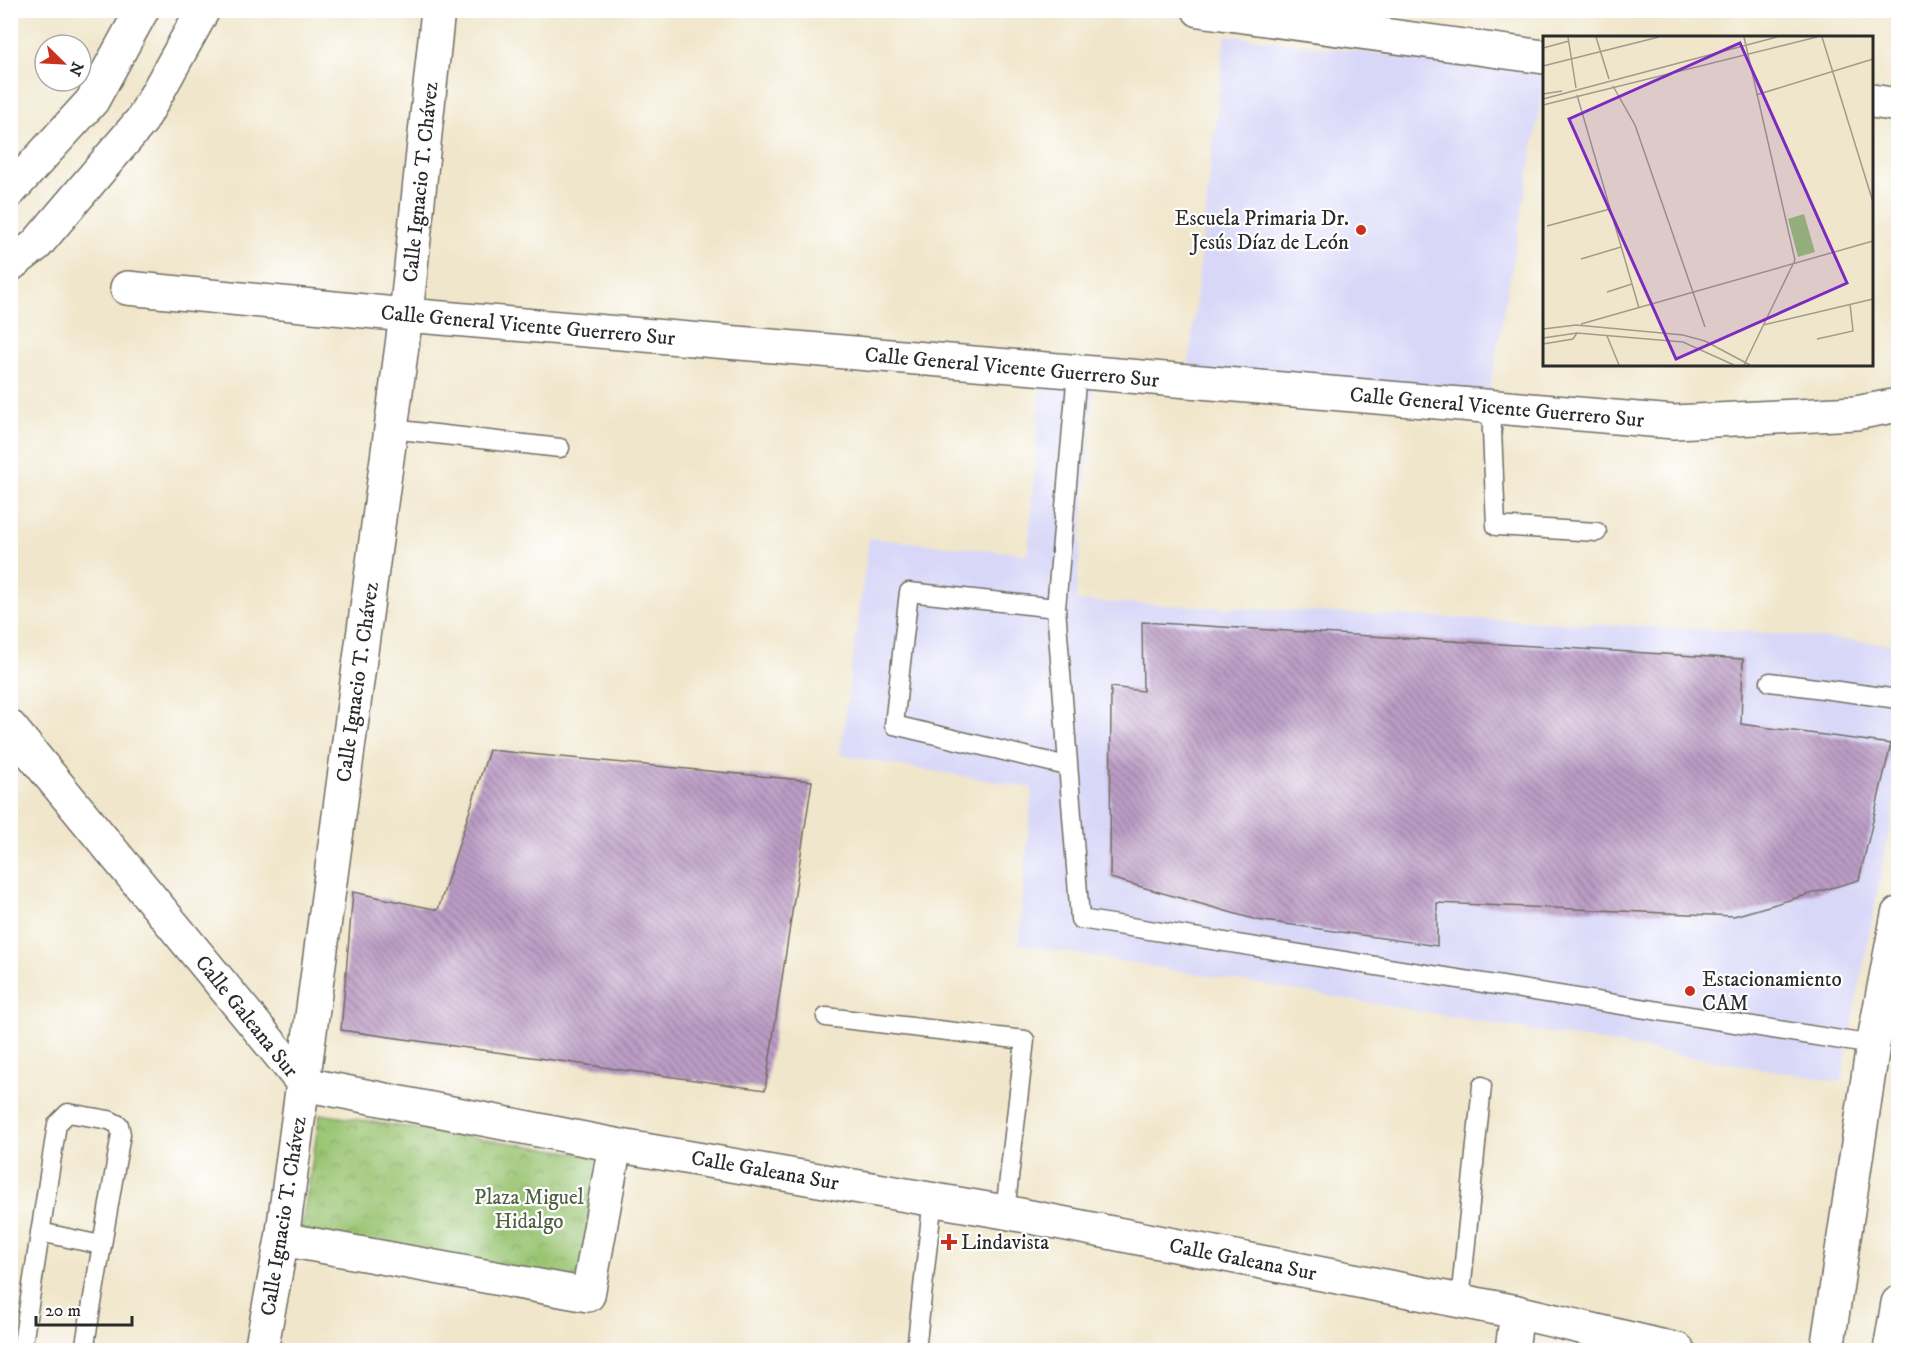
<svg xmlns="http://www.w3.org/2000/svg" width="1909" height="1361" font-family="'IM FELL DW Pica',serif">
  <defs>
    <pattern id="park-crowns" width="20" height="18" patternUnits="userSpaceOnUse" patternTransform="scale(1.5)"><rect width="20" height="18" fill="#99c471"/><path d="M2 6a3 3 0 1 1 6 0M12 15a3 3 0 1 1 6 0" fill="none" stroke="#7d9f5d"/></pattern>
    <pattern id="building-back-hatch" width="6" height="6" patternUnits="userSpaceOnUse" patternTransform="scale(1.5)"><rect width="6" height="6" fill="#bb9cc5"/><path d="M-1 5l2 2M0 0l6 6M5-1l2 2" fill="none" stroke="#987fa0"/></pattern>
  </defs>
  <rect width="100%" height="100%" fill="#fff"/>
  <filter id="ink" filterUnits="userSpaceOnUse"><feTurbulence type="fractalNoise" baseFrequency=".0167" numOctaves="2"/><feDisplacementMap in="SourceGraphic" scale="12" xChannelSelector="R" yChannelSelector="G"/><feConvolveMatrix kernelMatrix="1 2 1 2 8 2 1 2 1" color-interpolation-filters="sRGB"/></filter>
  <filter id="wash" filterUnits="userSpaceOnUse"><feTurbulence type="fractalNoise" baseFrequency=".008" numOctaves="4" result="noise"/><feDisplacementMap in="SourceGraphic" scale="24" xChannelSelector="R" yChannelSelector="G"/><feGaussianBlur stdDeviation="1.35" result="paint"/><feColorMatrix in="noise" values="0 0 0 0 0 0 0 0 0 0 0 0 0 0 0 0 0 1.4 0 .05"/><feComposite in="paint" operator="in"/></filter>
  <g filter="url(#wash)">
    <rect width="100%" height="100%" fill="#f0e6cb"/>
    <path fill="#d8d7f8" d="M 1225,35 L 1544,74 L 1544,88 L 1489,394 L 1188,373 Z
      M 1041,383 L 1094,386 L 1076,601 L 1744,631 L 1898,645 L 1898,785 L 1841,1082 L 1019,944 L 1032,788 L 840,755 L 869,538 L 1028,554 Z"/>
    <path fill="url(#park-crowns)" stroke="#62784e" stroke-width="1.5" d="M 320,1114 L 602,1157 L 583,1280 L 300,1237 Z"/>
    <g id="blocks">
      <path fill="url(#building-back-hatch)" d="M 1142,622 L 1743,659 L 1741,724 L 1891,744 L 1859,880 L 1734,916 L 1437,903 L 1437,946 L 1257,920 L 1110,878 L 1111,687 L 1143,691 Z
        M 489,750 L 812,781 L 765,1090 L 341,1030 L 353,892 L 438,910 Z"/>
    </g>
  </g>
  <g filter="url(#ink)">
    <use href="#blocks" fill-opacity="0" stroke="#706c63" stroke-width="1.5"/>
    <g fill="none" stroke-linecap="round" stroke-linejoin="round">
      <g stroke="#706c63" stroke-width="21">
        <path id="lane" d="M 1077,372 L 1056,608 L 1080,919 L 1873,1045
          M 1491,407 L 1496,526 L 1597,532
          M 391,429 L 560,448
          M 1056,608 L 909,592 L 894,725 L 1067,766
          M 1770,682 L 1898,699
          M 826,1017 L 1025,1040 L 1005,1212
          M 40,1232 L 101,1245
          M 1460,1301 L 1482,1086
          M 22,1350 L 57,1124 L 68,1113 L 109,1120 L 119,1125 L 121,1134 L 84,1350
          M 916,1350 L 933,1198"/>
      </g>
      <g stroke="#706c63" stroke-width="36">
        <path id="street" d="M 1199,10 L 1544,57
          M 1872,101 L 1898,105
          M 127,288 L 406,315 L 1674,422 L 1856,413 L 1898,405
          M 282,1239 L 588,1295 L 615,1145
          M 261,1350 L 282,1239 L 391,429 L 406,315 L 438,10
          M 1512,1350 L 1517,1312"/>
      </g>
      <g stroke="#706c63" stroke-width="36">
        <path id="secondary" d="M 10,191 L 92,101 L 142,10
          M 10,265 L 36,245 L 142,120 L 203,10"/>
      </g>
      <g stroke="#706c63" stroke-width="36">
        <path id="primary" d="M 10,727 L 304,1084 L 615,1145 L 1005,1212 L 1517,1312 L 1678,1350
          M 1827,1350 L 1873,1045 L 1898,914
          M 1890,1350 L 1898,1303"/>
      </g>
      <use href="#lane" stroke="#fff" stroke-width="18"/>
      <use href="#street" stroke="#fff" stroke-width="33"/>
      <use href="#secondary" stroke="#fff" stroke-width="33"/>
      <use href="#primary" stroke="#fff" stroke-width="33"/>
    </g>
  </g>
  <g fill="#c8321e" stroke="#fff" stroke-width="2">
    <circle cx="1361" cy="230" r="6"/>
    <circle cx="1690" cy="991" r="6"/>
    <path d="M946 1233h6v6h6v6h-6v6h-6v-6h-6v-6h6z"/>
  </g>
  <g text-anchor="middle" stroke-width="4.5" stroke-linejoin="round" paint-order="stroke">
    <g font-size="21" fill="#2b2b2b" stroke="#fff">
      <text transform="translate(420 182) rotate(-84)" y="7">Calle Ignacio T. Chávez</text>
      <text transform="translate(528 325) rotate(5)" y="7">Calle General Vicente Guerrero Sur</text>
      <text transform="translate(1012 367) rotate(5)" y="7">Calle General Vicente Guerrero Sur</text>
      <text transform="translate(1497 407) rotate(5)" y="7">Calle General Vicente Guerrero Sur</text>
      <text transform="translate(357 682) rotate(-82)" y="7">Calle Ignacio T. Chávez</text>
      <text transform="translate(247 1016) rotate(51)" y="7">Calle Galeana Sur</text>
      <text transform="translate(765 1170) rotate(10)" y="7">Calle Galeana Sur</text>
      <text transform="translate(283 1216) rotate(-81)" y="7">Calle Ignacio T. Chávez</text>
      <text transform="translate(1243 1259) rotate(11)" y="7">Calle Galeana Sur</text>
    </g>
    <g font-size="21" fill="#2b2b2b" stroke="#fff" text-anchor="start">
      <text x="1349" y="225" text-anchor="end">Escuela Primaria Dr.<tspan x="1349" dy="24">Jesús Díaz de León</tspan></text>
      <text x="1702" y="986">Estacionamiento<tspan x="1702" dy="24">CAM</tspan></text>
      <text x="961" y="1249">Lindavista</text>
    </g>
    <g font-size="21" fill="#526144" stroke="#fff">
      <text x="529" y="1204">Plaza Miguel<tspan x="529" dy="24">Hidalgo</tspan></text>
    </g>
  </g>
  <g transform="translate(1543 36)">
    <rect width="330" height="330" fill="#f0e6cb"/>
    <path d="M 261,178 L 272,216 L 255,221 L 245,183 Z" fill="#99c471"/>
    <path fill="none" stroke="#a19b8b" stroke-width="1.5" d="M 25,1 L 33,52M 53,1 L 66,43M 201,1 L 252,224 L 201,329M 279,1 L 330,166M 0,12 L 26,5M 0,30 L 116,1M 70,50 L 92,89 L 162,291M 0,58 L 19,55M 34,59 L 96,272M 213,59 L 330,23M 0,63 L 234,1M 0,69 L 274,1M 4,190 L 67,173M 38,223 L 78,211M 64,256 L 89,248M 38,288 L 330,205M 220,289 L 330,263M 0,293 L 33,289 L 140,299 L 162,305 L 207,329M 64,300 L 76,329M 0,302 L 34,297 L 140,306 L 191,329M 274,303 L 310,295 L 307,268M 0,308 L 30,303 L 34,297"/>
    <path fill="#7b2cbf" fill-opacity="0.15" stroke="#7b2cbf" stroke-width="3" d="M 197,7 L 304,247 L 133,323 L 26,83 Z"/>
    <rect width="330" height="330" fill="none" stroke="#2b2b2b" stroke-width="3"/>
  </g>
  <rect width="1909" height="1361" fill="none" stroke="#fff" stroke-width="36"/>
  <g transform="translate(63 63) rotate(114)"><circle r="28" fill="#ffffff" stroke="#aaaaaa" stroke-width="1.5"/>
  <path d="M0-4.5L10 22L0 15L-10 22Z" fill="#c8321e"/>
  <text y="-9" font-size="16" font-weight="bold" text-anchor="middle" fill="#2b2b2b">N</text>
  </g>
  <path d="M36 1316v9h96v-9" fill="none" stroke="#2b2b2b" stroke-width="3"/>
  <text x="45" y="1316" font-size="18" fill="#2b2b2b" stroke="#ffffff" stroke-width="4.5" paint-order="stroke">20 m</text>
</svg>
